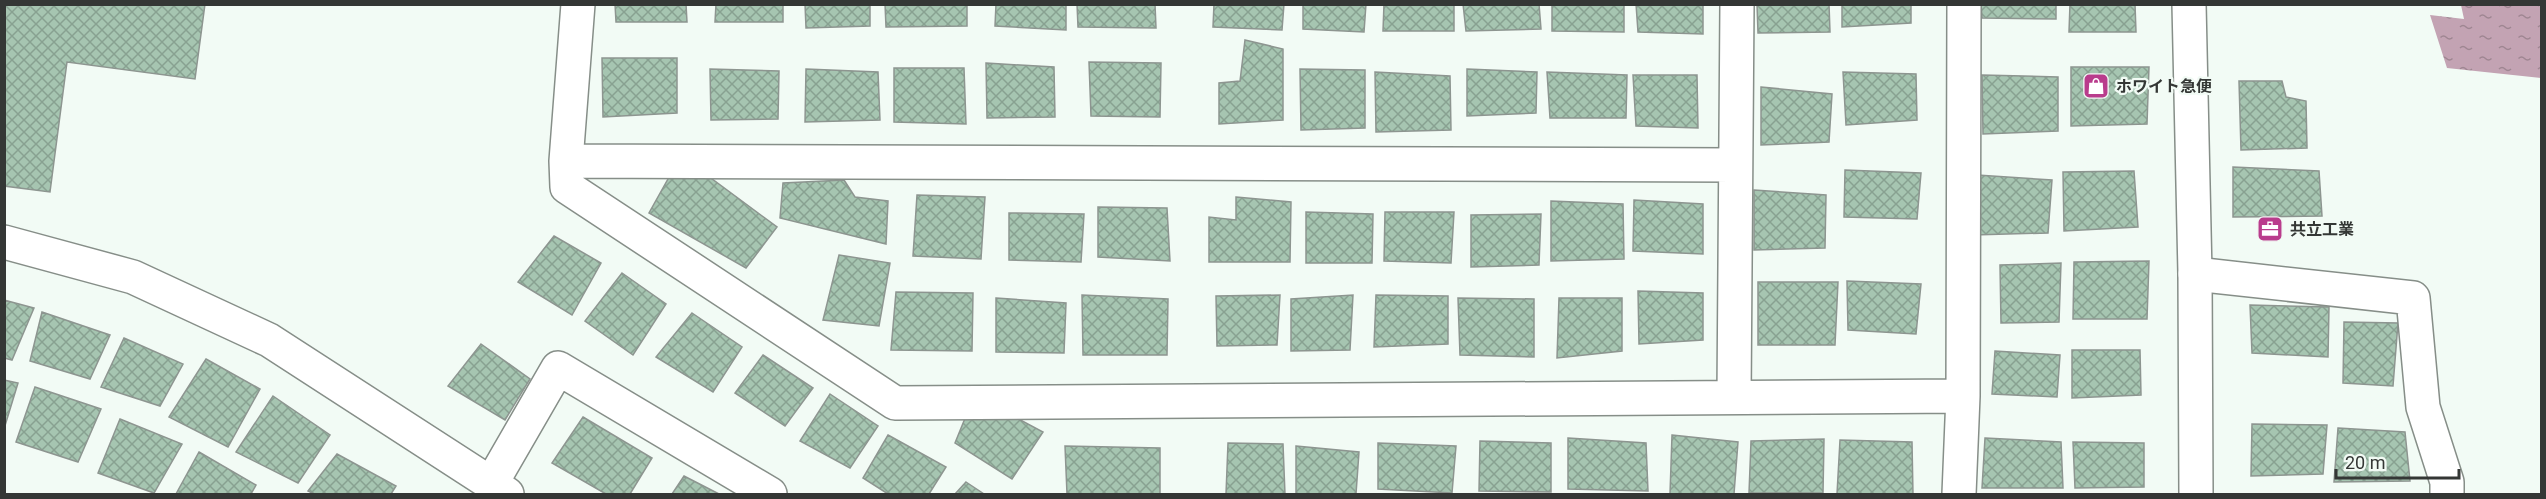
<svg xmlns="http://www.w3.org/2000/svg" width="2546" height="499" font-family="Roboto,'Noto Sans JP',sans-serif">
  <defs>
    <pattern id="water-ripples" width="26" height="14" patternUnits="userSpaceOnUse" patternTransform="scale(1.5)"><rect width="26" height="14" fill="#c3a3b3"/><path d="M2 4q2-2 4 0t4 0M15 11q2-2 4 0t4 0" fill="none" stroke="#9f8692"/></pattern>
    <pattern id="building-cross-hatch" width="8" height="8" patternUnits="userSpaceOnUse" patternTransform="scale(1.5)"><rect width="8" height="8" fill="#a6c5b1"/><path d="M0 0l8 8M0 8l8-8" fill="none" stroke="#88a191"/></pattern>
  </defs>
  <rect width="100%" height="100%" fill="#f2fbf5"/>
  <path fill="url(#water-ripples)" d="M 2461,5 L 2541,5 L 2541,78 L 2447,68 L 2430,15 L 2464,19 Z"/>
  <path fill="url(#building-cross-hatch)" stroke="#8d9590" stroke-width="1.5" d="M 4,4 L 205,4 L 195,79 L 67,62 L 50,192 L 4,186 Z
    M 615,4 L 686,4 L 687,22 L 616,22 Z
    M 716,4 L 783,4 L 783,22 L 715,22 Z
    M 805,4 L 870,4 L 870,26 L 806,28 Z
    M 885,4 L 967,4 L 967,26 L 886,27 Z
    M 996,4 L 1066,4 L 1066,30 L 995,26 Z
    M 1077,4 L 1155,4 L 1156,28 L 1078,27 Z
    M 1214,4 L 1284,4 L 1282,30 L 1213,27 Z
    M 1303,4 L 1366,4 L 1364,32 L 1303,29 Z
    M 1384,4 L 1454,4 L 1454,31 L 1383,31 Z
    M 1463,4 L 1539,4 L 1541,29 L 1466,31 Z
    M 1552,4 L 1624,4 L 1624,32 L 1552,31 Z
    M 1636,4 L 1703,4 L 1703,34 L 1638,32 Z
    M 1757,4 L 1829,4 L 1830,32 L 1758,33 Z
    M 1842,4 L 1911,4 L 1911,23 L 1842,27 Z
    M 1981,4 L 2056,4 L 2056,19 L 1982,18 Z
    M 2070,4 L 2135,4 L 2136,32 L 2069,32 Z
    M 1245,40 L 1283,49 L 1283,120 L 1219,124 L 1219,83 L 1240,81 Z
    M 602,58 L 677,58 L 677,113 L 603,117 Z
    M 1089,62 L 1161,63 L 1160,117 L 1091,116 Z
    M 986,63 L 1054,67 L 1055,117 L 987,118 Z
    M 2071,67 L 2149,67 L 2147,124 L 2071,126 Z
    M 894,68 L 964,68 L 966,124 L 894,122 Z
    M 710,69 L 779,71 L 778,119 L 711,120 Z
    M 806,69 L 878,72 L 880,120 L 805,122 Z
    M 1300,69 L 1365,70 L 1365,128 L 1301,130 Z
    M 1467,69 L 1537,72 L 1536,113 L 1467,116 Z
    M 1375,72 L 1450,76 L 1451,130 L 1376,132 Z
    M 1547,72 L 1627,75 L 1626,118 L 1550,118 Z
    M 1843,72 L 1916,74 L 1917,120 L 1846,125 Z
    M 1633,75 L 1697,75 L 1698,128 L 1636,126 Z
    M 1982,75 L 2058,77 L 2058,131 L 1983,134 Z
    M 2239,81 L 2282,81 L 2286,97 L 2306,101 L 2307,148 L 2241,150 Z
    M 1761,87 L 1832,94 L 1829,142 L 1761,145 Z
    M 2233,167 L 2319,171 L 2322,216 L 2233,217 Z
    M 673,170 L 708,176 L 777,227 L 746,268 L 649,213 Z
    M 1845,170 L 1921,173 L 1917,219 L 1844,217 Z
    M 2134,171 L 2138,227 L 2064,231 L 2063,172 Z
    M 1977,175 L 2052,180 L 2048,233 L 1973,235 Z
    M 844,180 L 855,197 L 888,201 L 886,244 L 780,218 L 783,183 Z
    M 1754,190 L 1826,195 L 1825,248 L 1754,250 Z
    M 917,195 L 985,197 L 981,259 L 913,256 Z
    M 1236,197 L 1291,202 L 1290,262 L 1209,262 L 1209,217 L 1236,220 Z
    M 1634,200 L 1703,204 L 1703,254 L 1633,251 Z
    M 1551,201 L 1623,204 L 1624,259 L 1551,261 Z
    M 1098,207 L 1167,208 L 1170,261 L 1098,257 Z
    M 1306,212 L 1373,214 L 1372,263 L 1306,263 Z
    M 1385,212 L 1454,212 L 1451,263 L 1384,261 Z
    M 1009,213 L 1084,214 L 1081,262 L 1009,260 Z
    M 1541,214 L 1539,265 L 1471,267 L 1471,215 Z
    M 554,236 L 601,263 L 572,315 L 518,282 Z
    M 839,255 L 890,263 L 879,326 L 823,320 Z
    M 2149,261 L 2147,319 L 2073,319 L 2074,262 Z
    M 2061,263 L 2059,322 L 2001,323 L 2000,265 Z
    M 622,273 L 666,304 L 633,355 L 585,321 Z
    M 1847,281 L 1921,284 L 1916,334 L 1848,330 Z
    M 1758,282 L 1838,282 L 1835,345 L 1758,345 Z
    M 1638,291 L 1703,293 L 1703,340 L 1639,344 Z
    M 896,292 L 973,293 L 972,351 L 891,350 Z
    M 1082,295 L 1168,299 L 1167,355 L 1083,355 Z
    M 1280,295 L 1277,345 L 1217,346 L 1216,296 Z
    M 1353,295 L 1350,350 L 1291,351 L 1291,299 Z
    M 1376,295 L 1448,296 L 1448,344 L 1374,347 Z
    M 996,298 L 1066,303 L 1064,353 L 996,352 Z
    M 1458,298 L 1534,299 L 1534,357 L 1460,355 Z
    M 1559,298 L 1622,298 L 1622,351 L 1557,358 Z
    M 4,300 L 34,308 L 12,360 L 4,358 Z
    M 2250,305 L 2329,307 L 2328,357 L 2252,353 Z
    M 42,312 L 110,335 L 90,379 L 30,361 Z
    M 692,313 L 742,347 L 713,392 L 656,357 Z
    M 2344,322 L 2398,323 L 2393,386 L 2343,383 Z
    M 124,338 L 183,364 L 160,406 L 101,387 Z
    M 481,344 L 530,379 L 505,420 L 448,386 Z
    M 2072,350 L 2140,350 L 2141,395 L 2072,398 Z
    M 1995,351 L 2060,355 L 2057,397 L 1992,394 Z
    M 763,355 L 813,388 L 785,426 L 735,393 Z
    M 206,359 L 260,389 L 228,447 L 169,417 Z
    M 4,380 L 18,383 L 4,429 Z
    M 35,387 L 101,409 L 78,462 L 16,442 Z
    M 830,394 L 878,426 L 850,468 L 800,441 Z
    M 273,396 L 330,435 L 298,483 L 236,452 Z
    M 1000,409 L 1043,432 L 1012,479 L 955,443 L 968,411 Z
    M 583,417 L 652,458 L 630,494 L 606,494 L 552,463 Z
    M 120,419 L 182,444 L 154,493 L 98,473 Z
    M 2252,424 L 2327,425 L 2323,474 L 2251,476 Z
    M 2338,428 L 2405,432 L 2410,481 L 2334,482 Z
    M 888,435 L 946,467 L 929,494 L 888,494 L 863,478 Z
    M 1672,435 L 1738,442 L 1734,494 L 1670,494 Z
    M 1568,438 L 1646,443 L 1648,491 L 1568,489 Z
    M 1985,438 L 2061,442 L 2063,488 L 1982,488 Z
    M 1824,439 L 1823,493 L 1749,493 L 1751,441 Z
    M 1840,440 L 1912,442 L 1913,494 L 1837,494 Z
    M 1480,441 L 1551,443 L 1551,492 L 1479,491 Z
    M 2073,442 L 2144,443 L 2144,487 L 2075,488 Z
    M 1228,443 L 1283,444 L 1285,494 L 1226,494 Z
    M 1378,443 L 1456,446 L 1452,493 L 1378,489 Z
    M 1065,446 L 1160,448 L 1160,494 L 1067,494 Z
    M 1296,446 L 1359,452 L 1356,494 L 1296,494 Z
    M 199,452 L 256,485 L 251,494 L 176,494 Z
    M 337,454 L 396,486 L 391,494 L 314,494 L 308,491 Z
    M 684,476 L 719,494 L 672,494 Z
    M 966,482 L 984,494 L 955,494 Z"/>
  <g fill="none" stroke-linecap="round" stroke-linejoin="round">
    <g stroke="#868e88" stroke-width="36">
      <path id="minor" d="M 578,4 L 566,161 L 567,187 L 895,403 L 1963,396
        M 566,161 L 1735,165
        M 4,242 L 133,277 L 269,340 L 507,494
        M 2195,274 L 2413,298 L 2423,407 L 2447,482 L 2447,494
        M 1734,397 L 1737,4
        M 491,484 L 558,368 L 770,494
        M 1959,494 L 1963,396 L 1964,4"/>
    </g>
    <g stroke="#868e88" stroke-width="36">
      <path id="tertiary" d="M 2189,4 L 2195,274 L 2196,494"/>
    </g>
    <use href="#minor" stroke="#fff" stroke-width="33"/>
    <use href="#tertiary" stroke="#fff" stroke-width="33"/>
  </g>
  <defs>
    <g id="shop-square" transform="scale(1.35)"><rect x="-9" y="-9" width="18" height="18" rx="4" fill="#b93c8c" stroke="#f2fbf5"/><path d="M-5-2.5h2.3a2.7 3.5 0 0 1 5.4 0H5L5.5 6h-11ZM-1.5-2.5h3a1.5 2.3 0 0 0-3 0Z" fill="#fff"/></g>
    <g id="office-square" transform="scale(1.35)"><rect x="-9" y="-9" width="18" height="18" rx="4" fill="#b93c8c" stroke="#f2fbf5"/><path d="M-6-3h4V-5.5h4V-3h4V5H-6ZM-1-4.5V-3h2v-1.5ZM-6 0V1H6V0Z" fill="#fff"/></g>
  </defs>
  <g fill-rule="evenodd">
    <use href="#shop-square" x="2096" y="86"/>
    <use href="#office-square" x="2270" y="229"/>
  </g>
  <g text-anchor="middle" stroke-width="4.5" stroke-linejoin="round" paint-order="stroke">
    <g font-size="16" font-weight="bold" fill="#343735" stroke="#f2fbf5" text-anchor="start">
      <text x="2116" y="92">ホワイト急便</text>
      <text x="2290" y="235">共立工業</text>
    </g>
  </g>
  <rect width="2546" height="499" fill="none" stroke="#343735" stroke-width="12"/>
  <path d="M2336 469v9h123v-9" fill="none" stroke="#343735" stroke-width="3"/>
  <text x="2345" y="469" font-size="18" fill="#343735" stroke="#f2fbf5" stroke-width="4.5" paint-order="stroke">20 m</text>
</svg>
